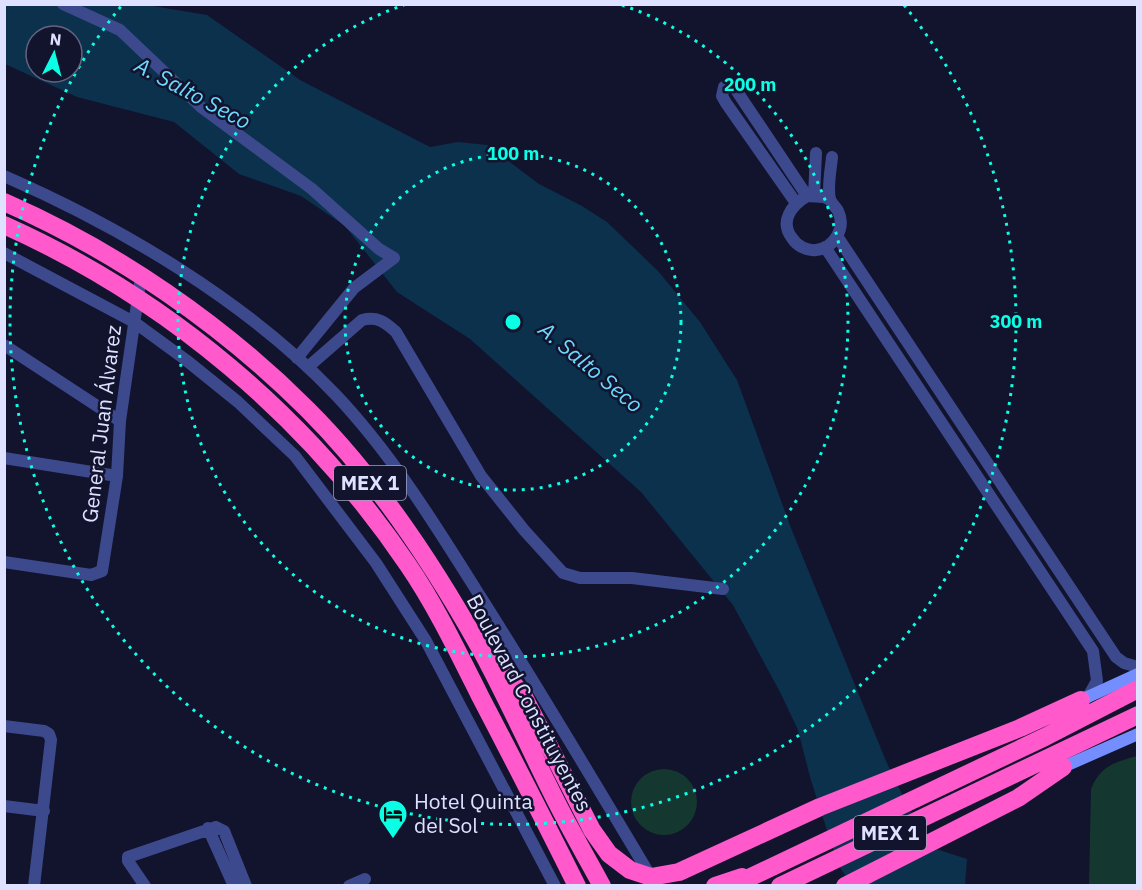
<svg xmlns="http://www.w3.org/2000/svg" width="1142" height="890" font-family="'IBM Plex Sans',sans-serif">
  <rect width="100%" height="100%" fill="#12132d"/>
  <path fill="#14382f" d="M 1137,756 L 1137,885 L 1089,885 L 1091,789 C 1100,766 1115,762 1137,756 Z
    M631 802a33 33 0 1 1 66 0a33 33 0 1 1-66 0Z"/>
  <path fill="#0b314d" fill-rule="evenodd" d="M 5,5 L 147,5 L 207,15 L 300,80 L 430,147 L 458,142 L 487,145 L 539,184 L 582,206 L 607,222 L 658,271 L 700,322 L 737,380 L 791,528 L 886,761 L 927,846 L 967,859 L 965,885 L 852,885 L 838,865 L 810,777 L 798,730 L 780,692 L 733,605 L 641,492 L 470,339 L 397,292 L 345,226 L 301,196 L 239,174 L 174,122 L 77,97 L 5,64 ZM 36,36 L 72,36 L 72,72 L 36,72 Z"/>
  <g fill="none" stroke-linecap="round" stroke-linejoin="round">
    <path stroke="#3c4a8d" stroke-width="12" d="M 63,4 L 120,30 L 201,107 L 312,189 L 379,249 L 394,258 L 354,288 L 297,358
      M 4,176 C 121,227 246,301 335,394 C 392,454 436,526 480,596 C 539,689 595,783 651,877
      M 814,196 L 816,153
      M 830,200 L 824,197 L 807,196 C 792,205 779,221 792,238 C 797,246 807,251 816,250 C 835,248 846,227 838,211 C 836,207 831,203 830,199 C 827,187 831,169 832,157
      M 796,203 L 726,103 L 722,96 L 724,87 L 732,86 L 736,90 L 807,196
      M 837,236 L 1116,657 L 1124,663 L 1138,667
      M 825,247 L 1093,651 L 1097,681 L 1088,697
      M 4,253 L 134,322 L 186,360 L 238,402 L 295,456 L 376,563 L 426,641 L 555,886
      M 4,345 L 120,421
      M 308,367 L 362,320 C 377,316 385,322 396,332 L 481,476 L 524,530 L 563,573 L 580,578 L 632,578 L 723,589
      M 4,458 L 117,476
      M 4,562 L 91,575 L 102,571 L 117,476 L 120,421 L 141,276
      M 4,726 L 44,731 L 49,734 L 51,740 L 34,886
      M 4,806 L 44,811
      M 208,828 L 234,886
      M 145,886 L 128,861 L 128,857 L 216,827 L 224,831 L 246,886
      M 349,886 L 365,879"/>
    <path stroke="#758eff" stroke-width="12" d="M 1081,700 L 1138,674
      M 1063,767 L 1138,734"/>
    <path stroke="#ff59cb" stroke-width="18" d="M 4,202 C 116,251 222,324 308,410 C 376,478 433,564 480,648 C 508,699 531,752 557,803 C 571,831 587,858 602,886
      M 4,225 C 167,298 308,417 408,565 C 436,606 458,652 480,696 C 513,759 545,822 577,886
      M 492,659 L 523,695 L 592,830 L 609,854 L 630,870 L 651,877 L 679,872 L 820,807 L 1020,728 L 1081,700
      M 715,886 L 742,877
      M 732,886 L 1045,737 L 1138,689
      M 780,886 L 1138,715
      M 845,886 L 1018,798 L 1063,767"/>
  </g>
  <g fill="none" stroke="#0affe5" stroke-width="3" stroke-dasharray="3 6">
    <circle cx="513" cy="322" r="168"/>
    <path d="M622 5A335 335 0 1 1 404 5"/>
    <path d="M904 5A503 503 0 1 1 122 5"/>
  </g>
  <defs>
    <g id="hotel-pin" transform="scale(1.5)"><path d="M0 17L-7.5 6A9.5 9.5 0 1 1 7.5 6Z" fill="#0affe5" stroke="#12132d"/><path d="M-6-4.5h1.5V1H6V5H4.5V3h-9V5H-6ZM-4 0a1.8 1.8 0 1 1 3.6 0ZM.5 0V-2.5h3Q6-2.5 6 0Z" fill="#111"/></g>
  </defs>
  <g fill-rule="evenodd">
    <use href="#hotel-pin" x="393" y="814"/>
  </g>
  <g text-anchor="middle" stroke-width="5" stroke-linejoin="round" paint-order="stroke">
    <g fill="#12132d" stroke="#a1a3c0" stroke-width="1.5">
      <rect x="334" y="466" width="72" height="34" rx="4.5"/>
      <rect x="854" y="816" width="72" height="34" rx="4.5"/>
    </g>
    <g font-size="20" font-weight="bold" fill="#dee1ff">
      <text x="370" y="490">MEX 1</text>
      <text x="890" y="840">MEX 1</text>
    </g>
    <g font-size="21" fill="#dee1ff" stroke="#12132d">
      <text transform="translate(102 424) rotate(-83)" y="7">General Juan Álvarez</text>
      <text transform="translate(529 703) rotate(62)" y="7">Boulevard Constituyentes</text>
    </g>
    <g font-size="21" fill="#dee1ff" stroke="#12132d" text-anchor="start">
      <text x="414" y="809">Hotel Quinta<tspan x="414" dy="24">del Sol</tspan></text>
    </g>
    <g font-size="22" font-style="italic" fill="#6cd9ff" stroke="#12132d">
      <text transform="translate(193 93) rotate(28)" y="8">A. Salto Seco</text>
      <text transform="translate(591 367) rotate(40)" y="8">A. Salto Seco</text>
    </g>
  </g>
  <circle cx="513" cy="322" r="9" fill="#0affe5" stroke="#12132d" stroke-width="3"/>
  <g font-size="18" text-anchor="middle" font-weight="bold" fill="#0affe5" stroke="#12132d" stroke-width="5" stroke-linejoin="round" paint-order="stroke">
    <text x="750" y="91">200 m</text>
    <text x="513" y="160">100 m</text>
    <text x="1016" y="328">300 m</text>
  </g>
  <rect width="1142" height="890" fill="none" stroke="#dee1ff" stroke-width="12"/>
  <g transform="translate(54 54) rotate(6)"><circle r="28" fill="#12132d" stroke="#646581" stroke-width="1.5"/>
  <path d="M0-4.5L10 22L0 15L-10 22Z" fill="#0affe5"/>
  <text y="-9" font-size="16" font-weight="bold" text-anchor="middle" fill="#dee1ff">N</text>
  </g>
</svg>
